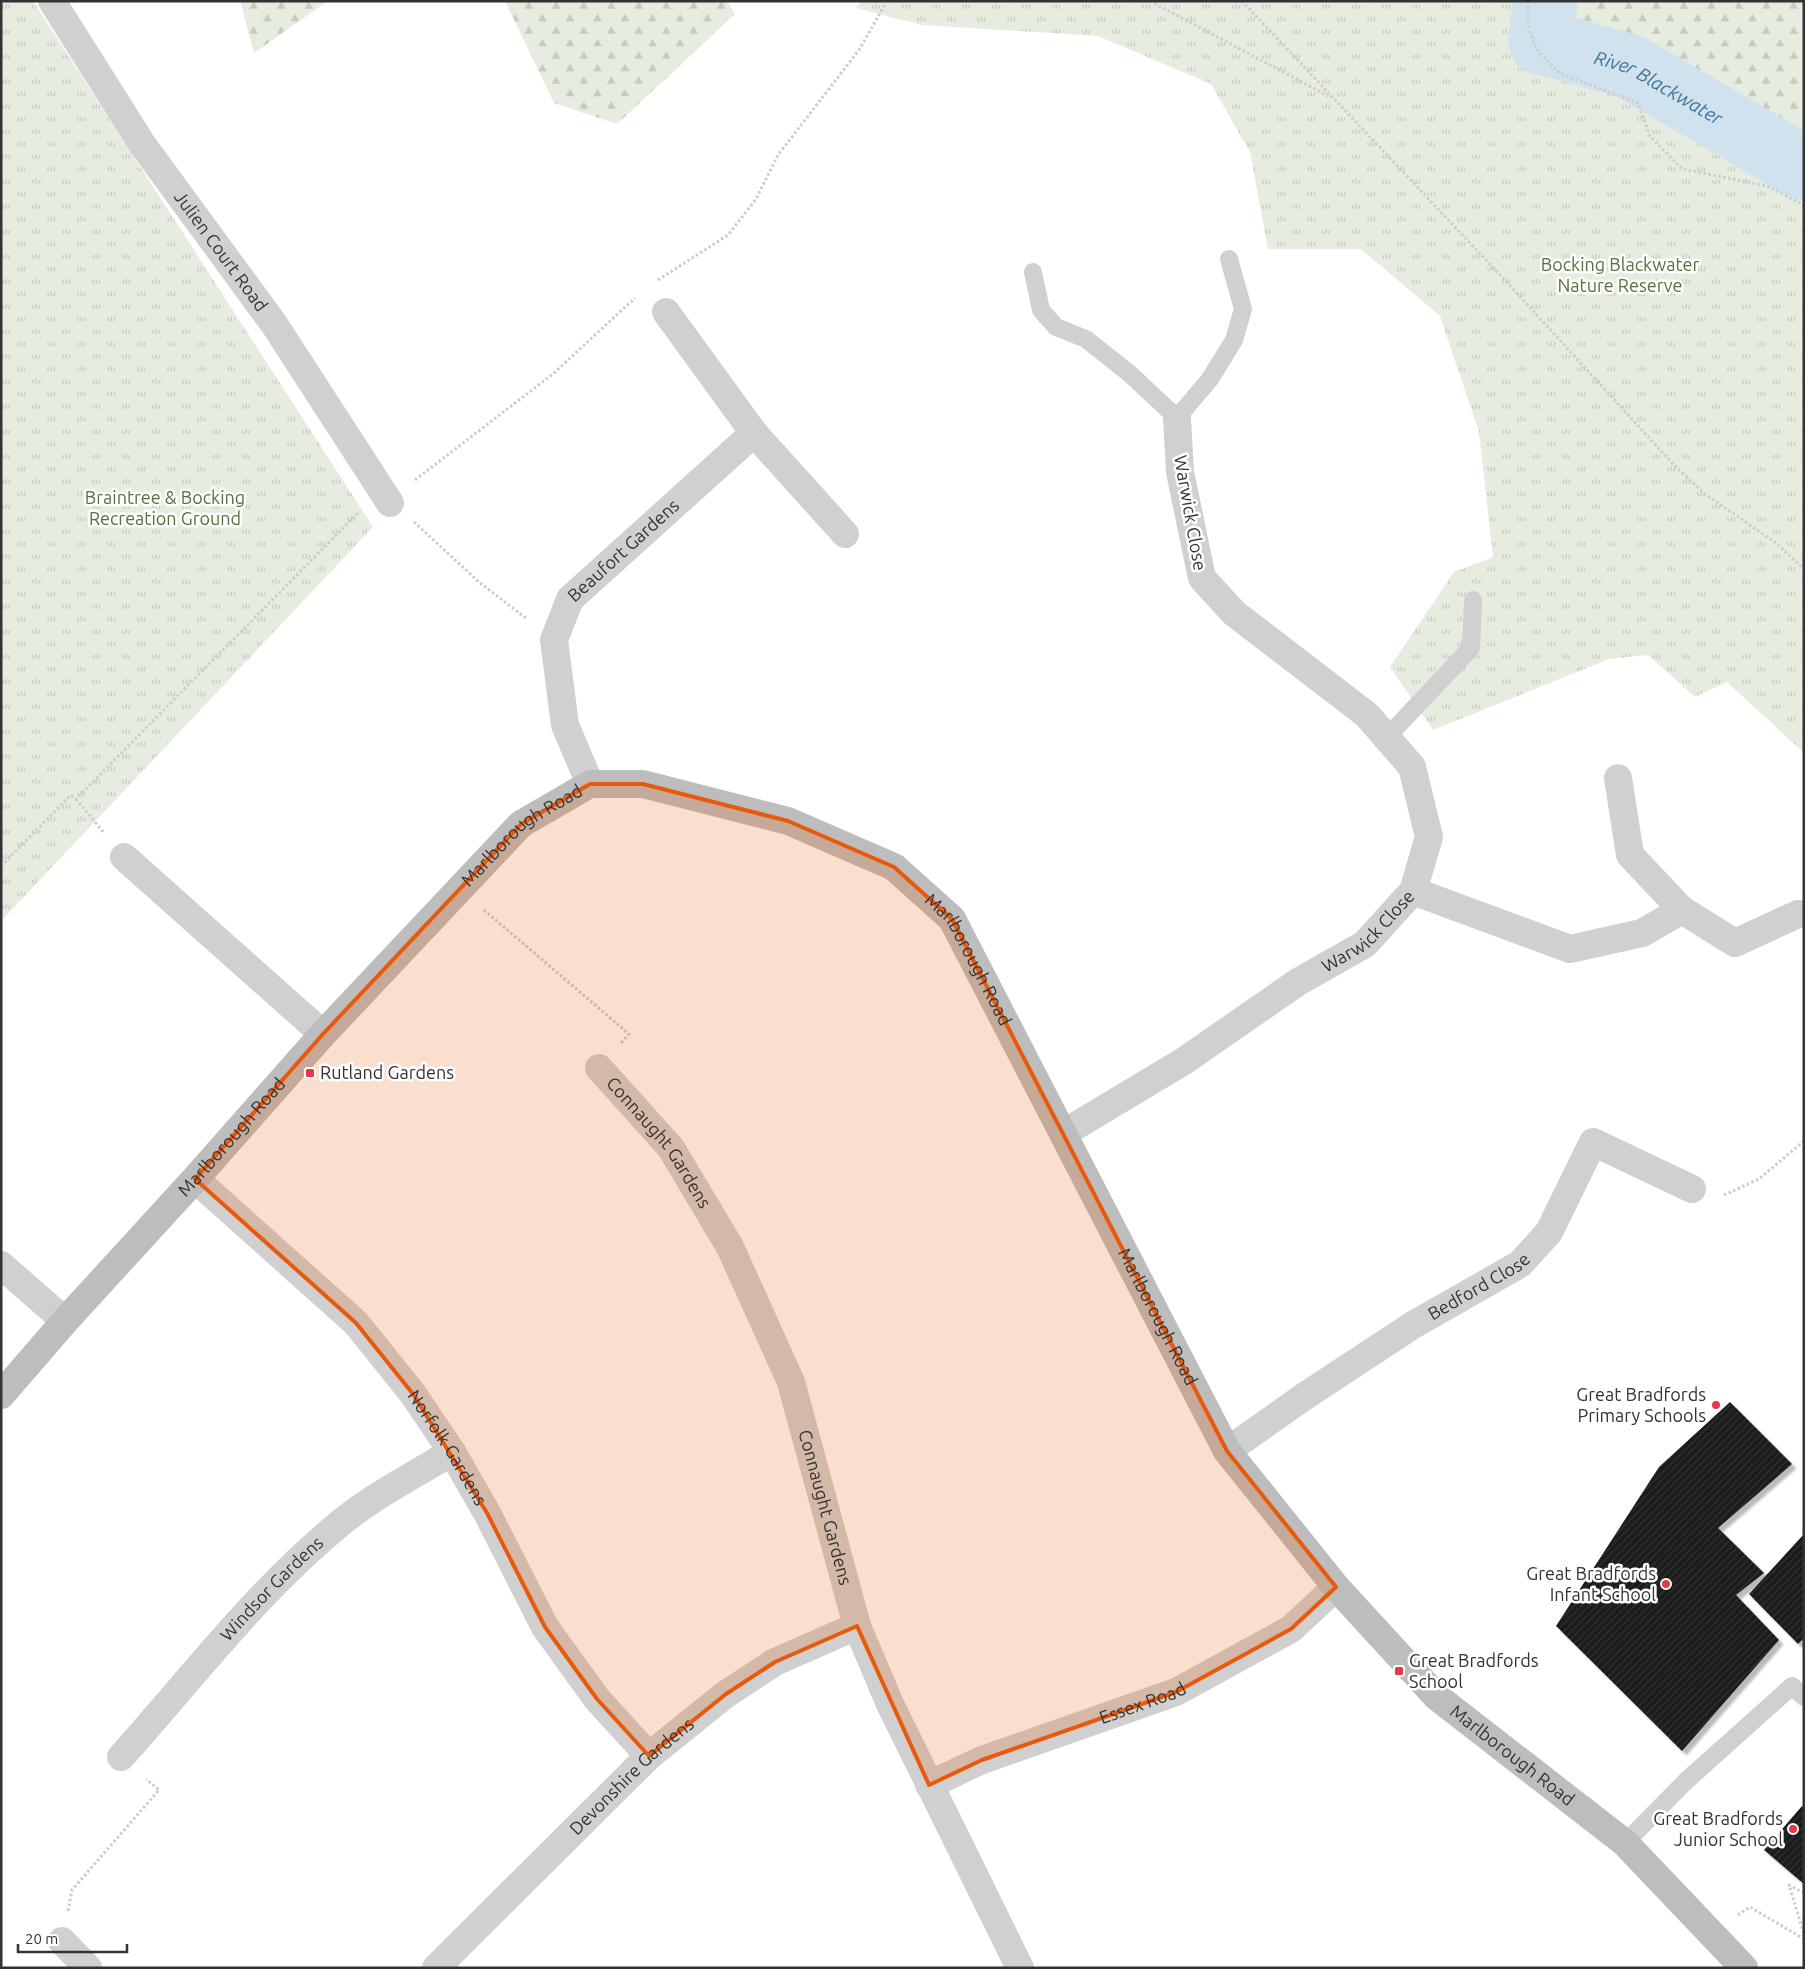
<svg xmlns="http://www.w3.org/2000/svg" width="1805" height="1969" font-family="Ubuntu,sans-serif">
  <defs>
    <pattern id="forest-firs" width="22" height="20" patternUnits="userSpaceOnUse" patternTransform="scale(1.25)"><rect width="22" height="20" fill="#e6ecdf"/><path d="M5 1l3.5 6h-7zM16 11l3.5 6h-7z" fill="#c6cbc0"/></pattern>
    <pattern id="park-tufts" width="24" height="20" patternUnits="userSpaceOnUse" patternTransform="scale(1.25)"><rect width="24" height="20" fill="#e6ecdf"/><path d="M3 7l-1-3M5 7V3M7 7l1-3M15 17l-1-3M17 17v-4M19 17l1-3" fill="none" stroke="#c6cbc0"/></pattern>
    <pattern id="building-hatch" width="6" height="6" patternUnits="userSpaceOnUse" patternTransform="scale(1.25)"><rect width="6" height="6" fill="#1a1a1a"/><path d="M-1 1l2-2M0 6l6-6M5 7l2-2" fill="none" stroke="#333"/></pattern>
    <filter id="shadow"><feDropShadow dx="4.5" dy="4.5" stdDeviation="1" flood-color="#0004"/></filter>
  </defs>
  <rect width="100%" height="100%" fill="#fff"/>
  <path fill="url(#forest-firs)" d="M 240,1 L 328,1 L 254,53 Z
    M 505,1 L 727,1 L 735,14 L 617,124 L 554,103 Z
    M 1352,1 L 1804,1 L 1804,486 Z"/>
  <path fill="url(#park-tufts)" d="M 1,1 L 33,1 L 373,527 L 1,921 Z
    M 861,1 L 1545,1 L 1542,42 L 1629,66 L 1803,167 L 1804,753 L 1727,682 L 1695,697 L 1648,655 L 1609,659 L 1433,730 L 1390,667 L 1454,572 L 1493,557 L 1479,432 L 1440,316 L 1361,249 L 1268,249 L 1250,152 L 1211,84 L 1098,36 L 923,25 L 856,8 Z"/>
  <g fill="none" stroke-linecap="round" stroke-linejoin="round">
    <path stroke="#cfe2ee" stroke-width="65" id="s1" d="M 1545,1 L 1541,42 L 1629,66 L 1804,168"/>
  </g>
  <path fill="url(#building-hatch)" filter="url(#shadow)" d="M 1730,1402 L 1792,1464 L 1718,1528 L 1764,1573 L 1736,1595 L 1779,1640 L 1682,1751 L 1556,1626 L 1659,1467 Z
    M 1804,1534 L 1804,1638 L 1798,1644 L 1749,1594 Z
    M 1802,1806 L 1804,1808 L 1804,1884 L 1764,1850 Z"/>
  <g fill="none" stroke-linecap="round" stroke-linejoin="round">
    <path stroke="#cdcdcd" stroke-width="3" stroke-dasharray="2.5 2.5" stroke-linecap="butt" d="M 1150,1 L 1332,98
      M 1242,1 L 1502,277 L 1674,465 L 1705,494 L 1776,543 L 1804,569
      M 1528,1 L 1528,26 L 1537,50 L 1559,73 L 1638,103 L 1650,136 L 1682,169 L 1767,186 L 1804,205
      M 658,280 L 728,235 L 756,199 L 778,155 L 859,50 L 887,1
      M 415,480 L 554,373 L 635,298
      M 414,522 L 479,582 L 527,619
      M 76,799 L 104,833
      M 1,866 L 71,795 L 76,799 L 358,513
      M 484,910 L 629,1034 L 621,1043
      M 1724,1195 L 1759,1179 L 1804,1141
      M 1804,1893 L 1789,1885 L 1804,1934
      M 68,1911 L 72,1890 L 159,1790 L 146,1779
      M 1738,1915 L 1750,1907 L 1804,1939"/>
    <path stroke="#d0d0d0" stroke-width="18" d="M 1033,272 L 1041,310 L 1056,327 L 1086,339 L 1130,374 L 1177,418 L 1210,379 L 1234,340 L 1243,309 L 1229,259
      M 1387,737 L 1471,648 L 1473,600
      M 1625,1843 L 1686,1781 L 1792,1686 L 1804,1697"/>
    <g stroke="#d0d0d0" stroke-width="28">
      <path id="s2" d="M 52,1 L 142,144 L 274,324 L 390,503"/>
      <path d="M 754,433 L 845,534"/>
      <path d="M 1618,778 L 1630,855 L 1682,910"/>
      <path id="s3" d="M 590,784 L 565,725 L 554,640 L 570,599 L 754,433 L 666,312"/>
      <path d="M 124,857 L 323,1034"/>
      <path d="M 1413,891 L 1570,949 L 1642,933 L 1682,910 L 1735,943 L 1798,914"/>
      <path id="s4" d="M 599,1068 L 671,1148 L 730,1247 L 791,1382 L 857,1626 L 890,1704 L 1020,1968"/>
      <path id="s5" d="M 1064,1133 L 1184,1061 L 1298,982 L 1365,944 L 1413,891 L 1429,837 L 1412,767 L 1367,715 L 1234,613 L 1202,578 L 1180,472 L 1177,418"/>
      <path id="s6" d="M 195,1179 L 356,1323 L 413,1394 L 452,1452 L 487,1513 L 545,1627 L 597,1699 L 649,1756"/>
      <path d="M 1,1265 L 65,1321"/>
      <path id="s7" d="M 1227,1451 L 1305,1396 L 1413,1325 L 1520,1264 L 1549,1232 L 1593,1142 L 1692,1189"/>
      <path id="s8" d="M 121,1757 C 189,1681 253,1597 331,1531 C 367,1499 411,1477 452,1452"/>
      <path id="s9" d="M 929,1785 L 982,1760 L 1176,1692 L 1291,1629 L 1336,1587"/>
      <path d="M 62,1941 L 88,1968"/>
      <path id="s10" d="M 436,1968 L 649,1756 L 726,1694 L 775,1662 L 857,1626"/>
    </g>
    <path stroke="#bdbdbd" stroke-width="28" id="s11" d="M 1,1395 L 65,1321 L 195,1179 L 323,1034 L 521,824 L 590,784 L 643,784 L 788,821 L 894,867 L 952,919 L 1227,1451 L 1336,1587 L 1437,1697 L 1625,1843 L 1744,1968"/>
  </g>
  <path fill="#e8590c" fill-opacity="0.2" stroke="#e8590c" stroke-width="4" stroke-linejoin="round" d="M 590,784 L 643,784 L 788,821 L 894,867 L 952,919 L 1227,1451 L 1336,1587 L 1291,1629 L 1176,1692 L 982,1760 L 929,1785 L 857,1626 L 775,1662 L 726,1694 L 649,1756 L 597,1699 L 545,1627 L 487,1513 L 413,1394 L 356,1323 L 195,1179 L 323,1034 L 521,824 Z"/>
  <g fill="#e63946" stroke="#fff" stroke-width="2">
    <rect x="305" y="1068" width="10" height="10" rx="2.5"/>
    <circle cx="1716" cy="1405" r="5"/>
    <circle cx="1666" cy="1584" r="5"/>
    <rect x="1394" y="1666" width="10" height="10" rx="2.5"/>
    <circle cx="1793" cy="1829" r="5"/>
  </g>
  <g text-anchor="middle" stroke-width="5" stroke-linejoin="round" paint-order="stroke">
    <g font-size="18" fill="#333" stroke="#fff">
      <text dy="6" stroke="none"><textPath href="#s2" startOffset="302">Julien Court Road</textPath></text>
      <text transform="translate(1190 513) rotate(80)" y="6">Warwick Close</text>
      <text dy="6" stroke="none"><textPath href="#s3" startOffset="266">Beaufort Gardens</textPath></text>
      <text dy="6" stroke="none"><textPath href="#s11" startOffset="766">Marlborough Road</textPath></text>
      <text dy="6" stroke="none"><textPath href="#s5" startOffset="366">Warwick Close</textPath></text>
      <text dy="6" stroke="none"><textPath href="#s11" startOffset="1291">Marlborough Road</textPath></text>
      <text dy="6" stroke="none"><textPath href="#s11" startOffset="346">Marlborough Road</textPath></text>
      <text dy="6" stroke="none"><textPath href="#s4" startOffset="96">Connaught Gardens</textPath></text>
      <text dy="6" stroke="none"><textPath href="#s7" startOffset="301">Bedford Close</textPath></text>
      <text dy="6" stroke="none"><textPath href="#s11" startOffset="1696">Marlborough Road</textPath></text>
      <text dy="6" stroke="none"><textPath href="#s6" startOffset="371">Norfolk Gardens</textPath></text>
      <text dy="6" stroke="none"><textPath href="#s4" startOffset="501">Connaught Gardens</textPath></text>
      <text dy="6" stroke="none"><textPath href="#s8" startOffset="226">Windsor Gardens</textPath></text>
      <text dy="6" stroke="none"><textPath href="#s9" startOffset="229">Essex Road</textPath></text>
      <text dy="6" stroke="none"><textPath href="#s11" startOffset="2266">Marlborough Road</textPath></text>
      <text dy="6" stroke="none"><textPath href="#s10" startOffset="274">Devonshire Gardens</textPath></text>
    </g>
    <g font-size="18" fill="#56703f" stroke="#fff">
      <text x="1620" y="271">Bocking Blackwater<tspan x="1620" dy="21">Nature Reserve</tspan></text>
      <text x="165" y="504">Braintree &amp; Bocking<tspan x="165" dy="21">Recreation Ground</tspan></text>
    </g>
    <g font-size="18" fill="#333" stroke="#fff" text-anchor="end">
      <text x="320" y="1079" text-anchor="start">Rutland Gardens</text>
      <text x="1706" y="1401">Great Bradfords<tspan x="1706" dy="21">Primary Schools</tspan></text>
      <text x="1656" y="1580">Great Bradfords<tspan x="1656" dy="21">Infant School</tspan></text>
      <text x="1409" y="1667" text-anchor="start">Great Bradfords<tspan x="1409" dy="21">School</tspan></text>
      <text x="1783" y="1825">Great Bradfords<tspan x="1783" dy="21">Junior School</tspan></text>
    </g>
    <g font-size="19" font-style="italic" fill="#3f7597" stroke="#fff">
      <text dy="7" stroke="none"><textPath href="#s1" startOffset="168">River Blackwater</textPath></text>
    </g>
  </g>
  <rect width="1805" height="1969" fill="none" stroke="#333333" stroke-width="5"/>
  <path d="M18 1944v8h109v-8" fill="none" stroke="#333333" stroke-width="2.5"/>
  <text x="25" y="1944" font-size="15" fill="#333333" stroke="#ffffff" stroke-width="4" paint-order="stroke">20 m</text>
</svg>
